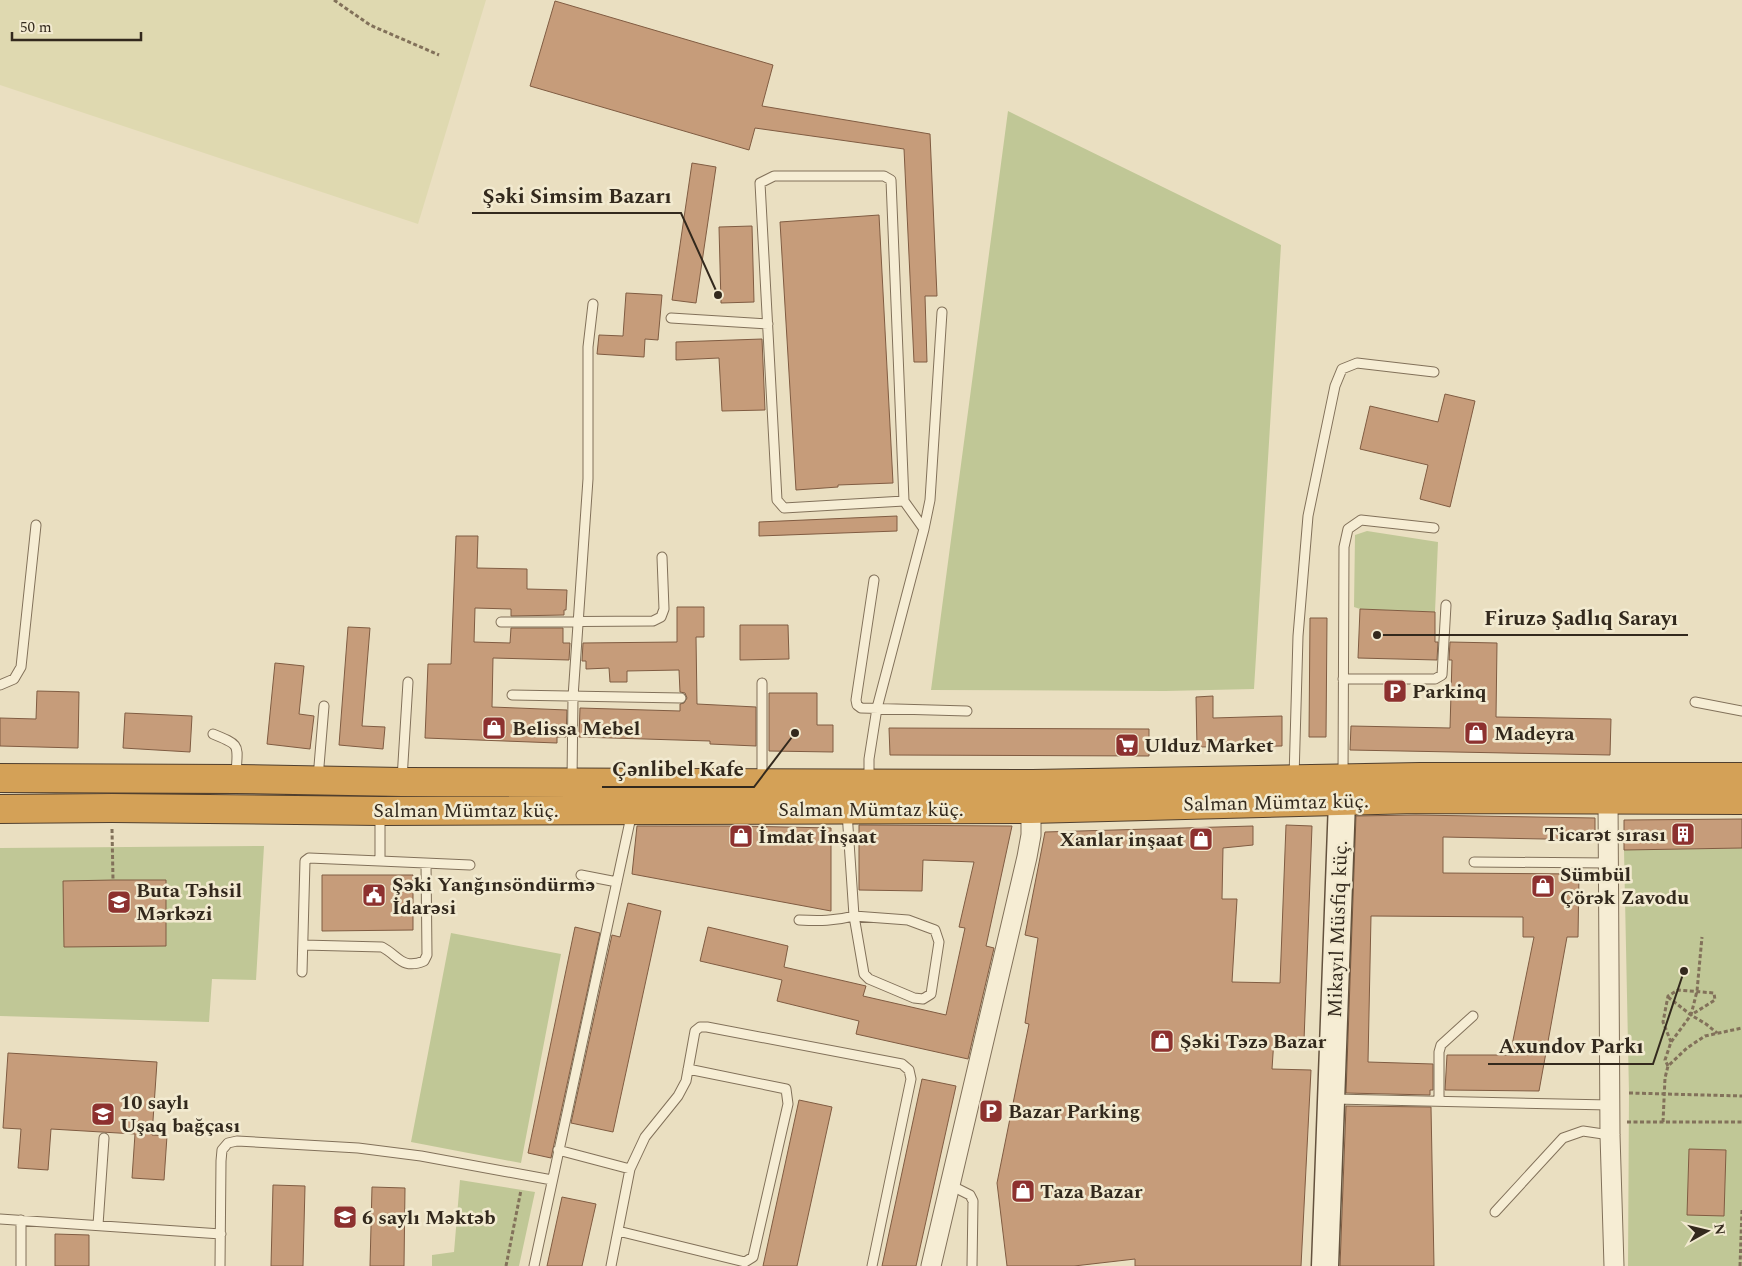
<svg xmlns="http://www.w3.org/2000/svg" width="1742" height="1266" font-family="Spectral,serif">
  <rect width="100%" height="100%" fill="#eadfc1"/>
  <path fill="#dfd9b0" d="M 0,0 L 486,0 L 418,224 L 0,85 Z"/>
  <path fill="#c0c796" d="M 1008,111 L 1281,245 L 1254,689 L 1165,691 L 931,690 Z
    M 1367,531 L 1438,542 L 1435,612 L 1360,609 L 1354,607 L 1355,535 Z
    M 264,846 L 256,980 L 212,979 L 209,1022 L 0,1016 L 0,848 Z
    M 1742,848 L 1742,1266 L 1628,1266 L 1629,1093 L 1624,850 Z
    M 451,933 L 561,954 L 521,1163 L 411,1142 Z
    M 460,1180 L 535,1192 L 519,1266 L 432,1266 L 432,1255 L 454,1252 Z"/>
  <path fill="#c69c7a" stroke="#805c42" d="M 555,1 L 773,65 L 762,106 L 930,134 L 937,296 L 925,296 L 927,362 L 914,362 L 904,149 L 755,128 L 749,150 L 530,86 Z
    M 692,163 L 716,167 L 696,303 L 672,300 Z
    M 879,215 L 893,483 L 838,485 L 838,487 L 796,490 L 780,222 Z
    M 752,226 L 754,302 L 721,303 L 719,227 Z
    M 626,293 L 662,295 L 658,340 L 645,339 L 644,357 L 597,354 L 599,335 L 623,336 Z
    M 762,339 L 765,410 L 722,411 L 719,358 L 676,360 L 676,342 Z
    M 1445,394 L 1475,401 L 1450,507 L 1420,499 L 1428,465 L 1360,449 L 1370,406 L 1438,422 Z
    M 897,516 L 897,531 L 759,536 L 759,522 Z
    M 456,536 L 478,536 L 477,568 L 527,569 L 527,589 L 567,590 L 566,610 L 564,610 L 564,615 L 511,616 L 511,609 L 475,608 L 474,642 L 510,643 L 511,628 L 563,628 L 563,643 L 570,643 L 569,660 L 493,658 L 492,707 L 567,710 L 566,737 L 557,737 L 557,743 L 425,738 L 428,664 L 451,664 Z
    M 677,607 L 704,607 L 704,637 L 696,637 L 697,704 L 756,707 L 756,746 L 710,744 L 710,741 L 579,737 L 580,708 L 680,711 L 680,704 L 684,703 L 687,698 L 685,693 L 680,692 L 679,670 L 627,671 L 627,682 L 610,682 L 609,668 L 586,669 L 586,661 L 582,661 L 583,643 L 677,642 Z
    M 1360,609 L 1435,612 L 1435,642 L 1438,642 L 1437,660 L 1358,658 Z
    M 1310,618 L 1327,618 L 1326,737 L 1309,737 Z
    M 740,625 L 788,625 L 789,659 L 740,660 Z
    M 348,627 L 370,628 L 362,726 L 385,727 L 383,749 L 339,745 Z
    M 1450,642 L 1497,643 L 1496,717 L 1611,719 L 1610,755 L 1350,750 L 1351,726 L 1450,728 L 1452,660 L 1449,660 Z
    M 275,663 L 304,666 L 299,714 L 314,716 L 310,749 L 267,744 Z
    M 37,691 L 79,692 L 78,748 L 0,746 L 0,718 L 36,719 Z
    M 769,693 L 817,693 L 817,725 L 833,725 L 833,752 L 769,751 Z
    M 1213,696 L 1213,718 L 1282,716 L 1282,746 L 1197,747 L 1196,697 Z
    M 125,713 L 192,716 L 190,752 L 123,748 Z
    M 889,728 L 1149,729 L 1149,756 L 890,755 Z
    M 1416,815 L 1595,818 L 1595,840 L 1443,837 L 1443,873 L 1579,874 L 1578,937 L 1567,937 L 1539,1091 L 1445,1090 L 1447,1055 L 1510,1055 L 1534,937 L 1523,937 L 1523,917 L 1371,916 L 1368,1062 L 1433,1064 L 1433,1090 L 1430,1090 L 1430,1095 L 1346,1093 L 1356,816 Z
    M 1742,819 L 1742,848 L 1624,850 L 1624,820 Z
    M 859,825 L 1012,826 L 986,946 L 994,948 L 968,1059 L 856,1034 L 859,1021 L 777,1001 L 782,980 L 700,961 L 708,927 L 788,946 L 784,967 L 866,986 L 863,996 L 946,1015 L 965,928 L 959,927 L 974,862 L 923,860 L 922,891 L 859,890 Z
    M 1286,825 L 1312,826 L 1304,1041 L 1274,1039 L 1272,1069 L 1311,1070 L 1301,1266 L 1135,1266 L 1135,1259 L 1074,1266 L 1007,1266 L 997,1183 L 1029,1024 L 1025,1023 L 1038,938 L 1025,935 L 1045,832 L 1253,826 L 1253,845 L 1223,848 L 1222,899 L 1237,899 L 1232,982 L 1280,983 Z
    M 637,826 L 738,826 L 831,828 L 831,911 L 632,874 Z
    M 322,875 L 413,875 L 413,930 L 322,931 Z
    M 113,880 L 166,880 L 166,946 L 64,947 L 63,881 Z
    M 628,903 L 661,911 L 613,1132 L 571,1123 L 612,935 L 620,937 Z
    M 575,927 L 600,933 L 551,1158 L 528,1153 Z
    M 8,1053 L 157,1062 L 152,1135 L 167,1136 L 164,1180 L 132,1178 L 135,1134 L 51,1129 L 48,1170 L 18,1168 L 21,1129 L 3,1128 Z
    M 922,1079 L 956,1086 L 916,1266 L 882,1266 Z
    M 799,1100 L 832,1107 L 797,1266 L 763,1266 Z
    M 1346,1106 L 1431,1107 L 1434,1266 L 1340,1266 Z
    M 1689,1149 L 1726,1150 L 1724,1216 L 1687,1215 Z
    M 273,1185 L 305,1186 L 303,1266 L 271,1266 Z
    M 372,1187 L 405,1188 L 404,1266 L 370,1266 Z
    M 562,1197 L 596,1204 L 582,1266 L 547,1266 Z
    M 55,1234 L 89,1235 L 89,1266 L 55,1266 Z"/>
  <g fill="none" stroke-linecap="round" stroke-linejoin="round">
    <g stroke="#82715a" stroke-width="11">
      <path id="lane" d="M 671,318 L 768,324
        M 904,501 L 891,180 L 884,176 L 774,176 L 760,183 L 777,500 L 784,508 L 904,501 L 924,529
        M 874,580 L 856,700 L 857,705 L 861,708 L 967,711
        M 501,622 L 653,621 L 661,617 L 664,609 L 662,557
        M 1343,679 L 1435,679 L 1442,675 L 1446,605
        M 762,683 L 762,779
        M 0,685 L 14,679 L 21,667 L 36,525
        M 512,695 L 681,698
        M 1695,702 L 1742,711
        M 213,734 C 243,746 237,745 236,776
        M 1343,776 L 1344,547 L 1348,529 L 1361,520 L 1434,528
        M 318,778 L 324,706
        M 1294,778 L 1298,636 L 1308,516 L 1335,386 L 1342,369 L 1357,363 L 1434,372
        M 402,779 L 408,682
        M 572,780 L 573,697 L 588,479 L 588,347 L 593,304
        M 869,782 L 869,759 L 877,708 L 924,529 L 930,500 L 942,312
        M 380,861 L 470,865
        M 1474,862 L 1608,863
        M 581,875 L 617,882
        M 854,916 L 908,920 L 935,930 L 939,942 L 931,994 L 923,999 L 914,998 L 869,979 L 864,974 Z
        M 799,920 C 819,921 835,921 854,916 L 847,812
        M 303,945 L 382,947 C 399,956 402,970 424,961 L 427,955 L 426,864
        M 302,972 L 305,861 L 309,858 L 380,861 L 380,813
        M 1334,1099 L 1610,1105
        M 1439,1101 L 1439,1052 L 1441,1045 L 1473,1016
        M 558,1150 L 630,1169
        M 950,1185 L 970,1195 L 973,1201 L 972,1266
        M 1495,1212 L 1563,1138 L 1583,1131 L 1610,1135
        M 0,1219 L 221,1234
        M 98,1225 L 104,1138
        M 618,1231 L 745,1262 L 753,1257 L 788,1104 L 786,1089 L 688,1069
        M 21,1266 L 21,1220
        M 220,1266 L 221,1161 L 222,1150 L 228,1143 L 237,1141 L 358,1148 L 421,1156 L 552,1180
        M 534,1266 L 632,812
        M 611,1266 L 630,1169 L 645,1137 L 678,1096 L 686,1081 L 695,1031 L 700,1027 L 707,1027 L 902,1064 L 909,1070 L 911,1079 L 872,1266"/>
    </g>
    <g stroke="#82715a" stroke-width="21">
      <path id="street" d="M 1608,799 L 1610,1135 L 1614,1266
        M 931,1266 L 1027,857 L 1031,835 L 1031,809"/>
    </g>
    <g stroke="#64523e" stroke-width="29">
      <path id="secondary" d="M 1325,1266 L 1342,801"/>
    </g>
    <g stroke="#503f2e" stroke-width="30">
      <path id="highway" d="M 0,778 L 236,779 L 402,782 L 1032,784 L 1420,777 L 1742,777
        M 0,809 L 112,808 L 380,811 L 1031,809 L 1416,799 L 1742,800"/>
    </g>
    <path stroke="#82715a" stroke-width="3" stroke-dasharray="4 2.5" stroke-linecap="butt" d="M 334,0 L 370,25 L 439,55
      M 112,829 L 113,880
      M 1668,997 L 1691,1015 L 1706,1024 L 1717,1033
      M 1671,1042 L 1663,1022 L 1668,996 L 1678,990 L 1714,993 L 1715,1000 L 1691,1015
      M 1668,1066 L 1665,1060 L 1671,1042 L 1691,1015 L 1697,991 L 1702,937
      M 1629,1093 L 1742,1096
      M 1627,1122 L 1742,1122
      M 1663,1122 L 1665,1078 L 1668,1066 L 1687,1048 L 1705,1036 L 1742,1028
      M 506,1266 L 521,1190
      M 1740,1266 L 1742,1210"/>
    <use href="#lane" stroke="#f6edd4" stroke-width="9"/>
    <use href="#street" stroke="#f6edd4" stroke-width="19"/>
    <use href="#secondary" stroke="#f6edd4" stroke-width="26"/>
    <use href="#highway" stroke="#d4a157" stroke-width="28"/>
  </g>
  <defs>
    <g id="parking-square" transform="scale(1.25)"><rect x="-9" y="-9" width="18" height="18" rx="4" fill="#8d312f" stroke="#f2ead0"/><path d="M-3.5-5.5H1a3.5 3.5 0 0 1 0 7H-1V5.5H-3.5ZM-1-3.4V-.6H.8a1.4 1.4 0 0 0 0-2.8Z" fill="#fff"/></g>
    <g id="shop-square" transform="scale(1.25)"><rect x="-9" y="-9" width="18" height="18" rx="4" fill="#8d312f" stroke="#f2ead0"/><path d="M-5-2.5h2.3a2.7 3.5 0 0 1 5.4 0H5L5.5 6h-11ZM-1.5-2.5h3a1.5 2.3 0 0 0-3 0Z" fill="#fff"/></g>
    <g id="supermarket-square" transform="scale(1.25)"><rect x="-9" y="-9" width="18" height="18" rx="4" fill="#8d312f" stroke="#f2ead0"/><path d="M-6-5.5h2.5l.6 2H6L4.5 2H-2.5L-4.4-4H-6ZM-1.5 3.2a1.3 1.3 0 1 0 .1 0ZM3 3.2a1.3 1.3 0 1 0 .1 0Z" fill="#fff"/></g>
    <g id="building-square" transform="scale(1.25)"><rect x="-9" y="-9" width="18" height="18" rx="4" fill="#8d312f" stroke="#f2ead0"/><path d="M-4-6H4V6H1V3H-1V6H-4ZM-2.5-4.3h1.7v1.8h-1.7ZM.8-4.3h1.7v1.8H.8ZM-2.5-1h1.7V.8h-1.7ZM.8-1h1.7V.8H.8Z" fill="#fff"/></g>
    <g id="civic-square" transform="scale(1.25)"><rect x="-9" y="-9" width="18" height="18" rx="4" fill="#8d312f" stroke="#f2ead0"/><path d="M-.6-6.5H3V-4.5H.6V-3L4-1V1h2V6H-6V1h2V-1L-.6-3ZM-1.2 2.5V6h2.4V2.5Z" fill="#fff"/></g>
    <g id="university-square" transform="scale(1.25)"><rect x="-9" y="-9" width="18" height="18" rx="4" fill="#8d312f" stroke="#f2ead0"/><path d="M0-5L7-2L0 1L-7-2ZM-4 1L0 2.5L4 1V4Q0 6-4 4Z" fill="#fff"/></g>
    <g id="school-square" transform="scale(1.25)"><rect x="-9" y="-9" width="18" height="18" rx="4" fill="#8d312f" stroke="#f2ead0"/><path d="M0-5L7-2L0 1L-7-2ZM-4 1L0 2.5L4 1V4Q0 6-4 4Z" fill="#fff"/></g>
  </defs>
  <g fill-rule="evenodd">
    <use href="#parking-square" x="1395" y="691"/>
    <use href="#shop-square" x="494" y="728"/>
    <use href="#shop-square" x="1476" y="733"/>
    <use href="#supermarket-square" x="1127" y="745"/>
    <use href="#building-square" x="1683" y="834"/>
    <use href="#shop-square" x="741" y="836"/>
    <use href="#shop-square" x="1201" y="839"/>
    <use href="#shop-square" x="1543" y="886"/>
    <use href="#civic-square" x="374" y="895"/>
    <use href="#university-square" x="119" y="902"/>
    <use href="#shop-square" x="1162" y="1041"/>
    <use href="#parking-square" x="991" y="1111"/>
    <use href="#school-square" x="103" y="1114"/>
    <use href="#shop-square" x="1023" y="1191"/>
    <use href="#school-square" x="345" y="1217"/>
  </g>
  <g text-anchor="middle" stroke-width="5" stroke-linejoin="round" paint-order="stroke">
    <g font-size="20" font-weight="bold" fill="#33291d" stroke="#f2ead0" text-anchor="start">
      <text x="1412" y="698">Parkinq</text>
      <text x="512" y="735">Belissa Mebel</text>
      <text x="1494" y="740">Madeyra</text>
      <text x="1144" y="752">Ulduz Market</text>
      <text x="1666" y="841" text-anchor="end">Ticarət sırası</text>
      <text x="758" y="843">İmdat İnşaat</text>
      <text x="1184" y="846" text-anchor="end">Xanlar inşaat</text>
      <text x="1560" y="881">Sümbül<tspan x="1560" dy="23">Çörək Zavodu</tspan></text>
      <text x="392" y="891">Şəki Yanğınsöndürmə<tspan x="392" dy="23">İdarəsi</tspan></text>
      <text x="136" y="897">Buta Təhsil<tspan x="136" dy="23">Mərkəzi</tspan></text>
      <text x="1180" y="1048">Şəki Təzə Bazar</text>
      <text x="120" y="1109">10 saylı<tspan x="120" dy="23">Uşaq bağçası</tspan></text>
      <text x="1008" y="1118">Bazar Parking</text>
      <text x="1040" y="1198">Taza Bazar</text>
      <text x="362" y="1224">6 saylı Məktəb</text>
    </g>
    <g font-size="20" fill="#33291d" stroke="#f2ead0">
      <text transform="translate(1276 802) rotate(-1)" y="7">Salman Mümtaz küç.</text>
      <text x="871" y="816">Salman Mümtaz küç.</text>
      <text x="466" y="817">Salman Mümtaz küç.</text>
      <text transform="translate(1337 929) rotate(-88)" y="7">Mikayıl Müsfiq küç.</text>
    </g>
  </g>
  <path fill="none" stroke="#33291d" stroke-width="2" d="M718 295L681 213H472M1377 635L1474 635H1688M795 733L754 787H602M1684 971L1653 1064H1488"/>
  <g fill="#33291d" stroke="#f2ead0" stroke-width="2">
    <circle cx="718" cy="295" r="5"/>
    <circle cx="1377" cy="635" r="5"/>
    <circle cx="795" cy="733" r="5"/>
    <circle cx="1684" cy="971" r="5"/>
  </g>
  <g font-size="21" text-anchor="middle" font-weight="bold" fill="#33291d" stroke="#f2ead0" stroke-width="5" stroke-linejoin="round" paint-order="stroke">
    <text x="577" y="203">Şəki Simsim Bazarı</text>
    <text x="1581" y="625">Firuzə Şadlıq Sarayı</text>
    <text x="678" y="776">Çənlibel Kafe</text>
    <text x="1571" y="1053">Axundov Parkı</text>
  </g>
  <g transform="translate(1707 1231) rotate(82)" stroke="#f2ead0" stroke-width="4" paint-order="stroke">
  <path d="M0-4L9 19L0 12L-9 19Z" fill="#33291d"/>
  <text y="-8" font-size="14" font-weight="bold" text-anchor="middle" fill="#33291d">N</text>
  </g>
  <path d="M12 32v8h129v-8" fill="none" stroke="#33291d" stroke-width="2.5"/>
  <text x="20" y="32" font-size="15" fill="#33291d" stroke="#f2ead0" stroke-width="4" paint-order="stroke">50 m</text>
</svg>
